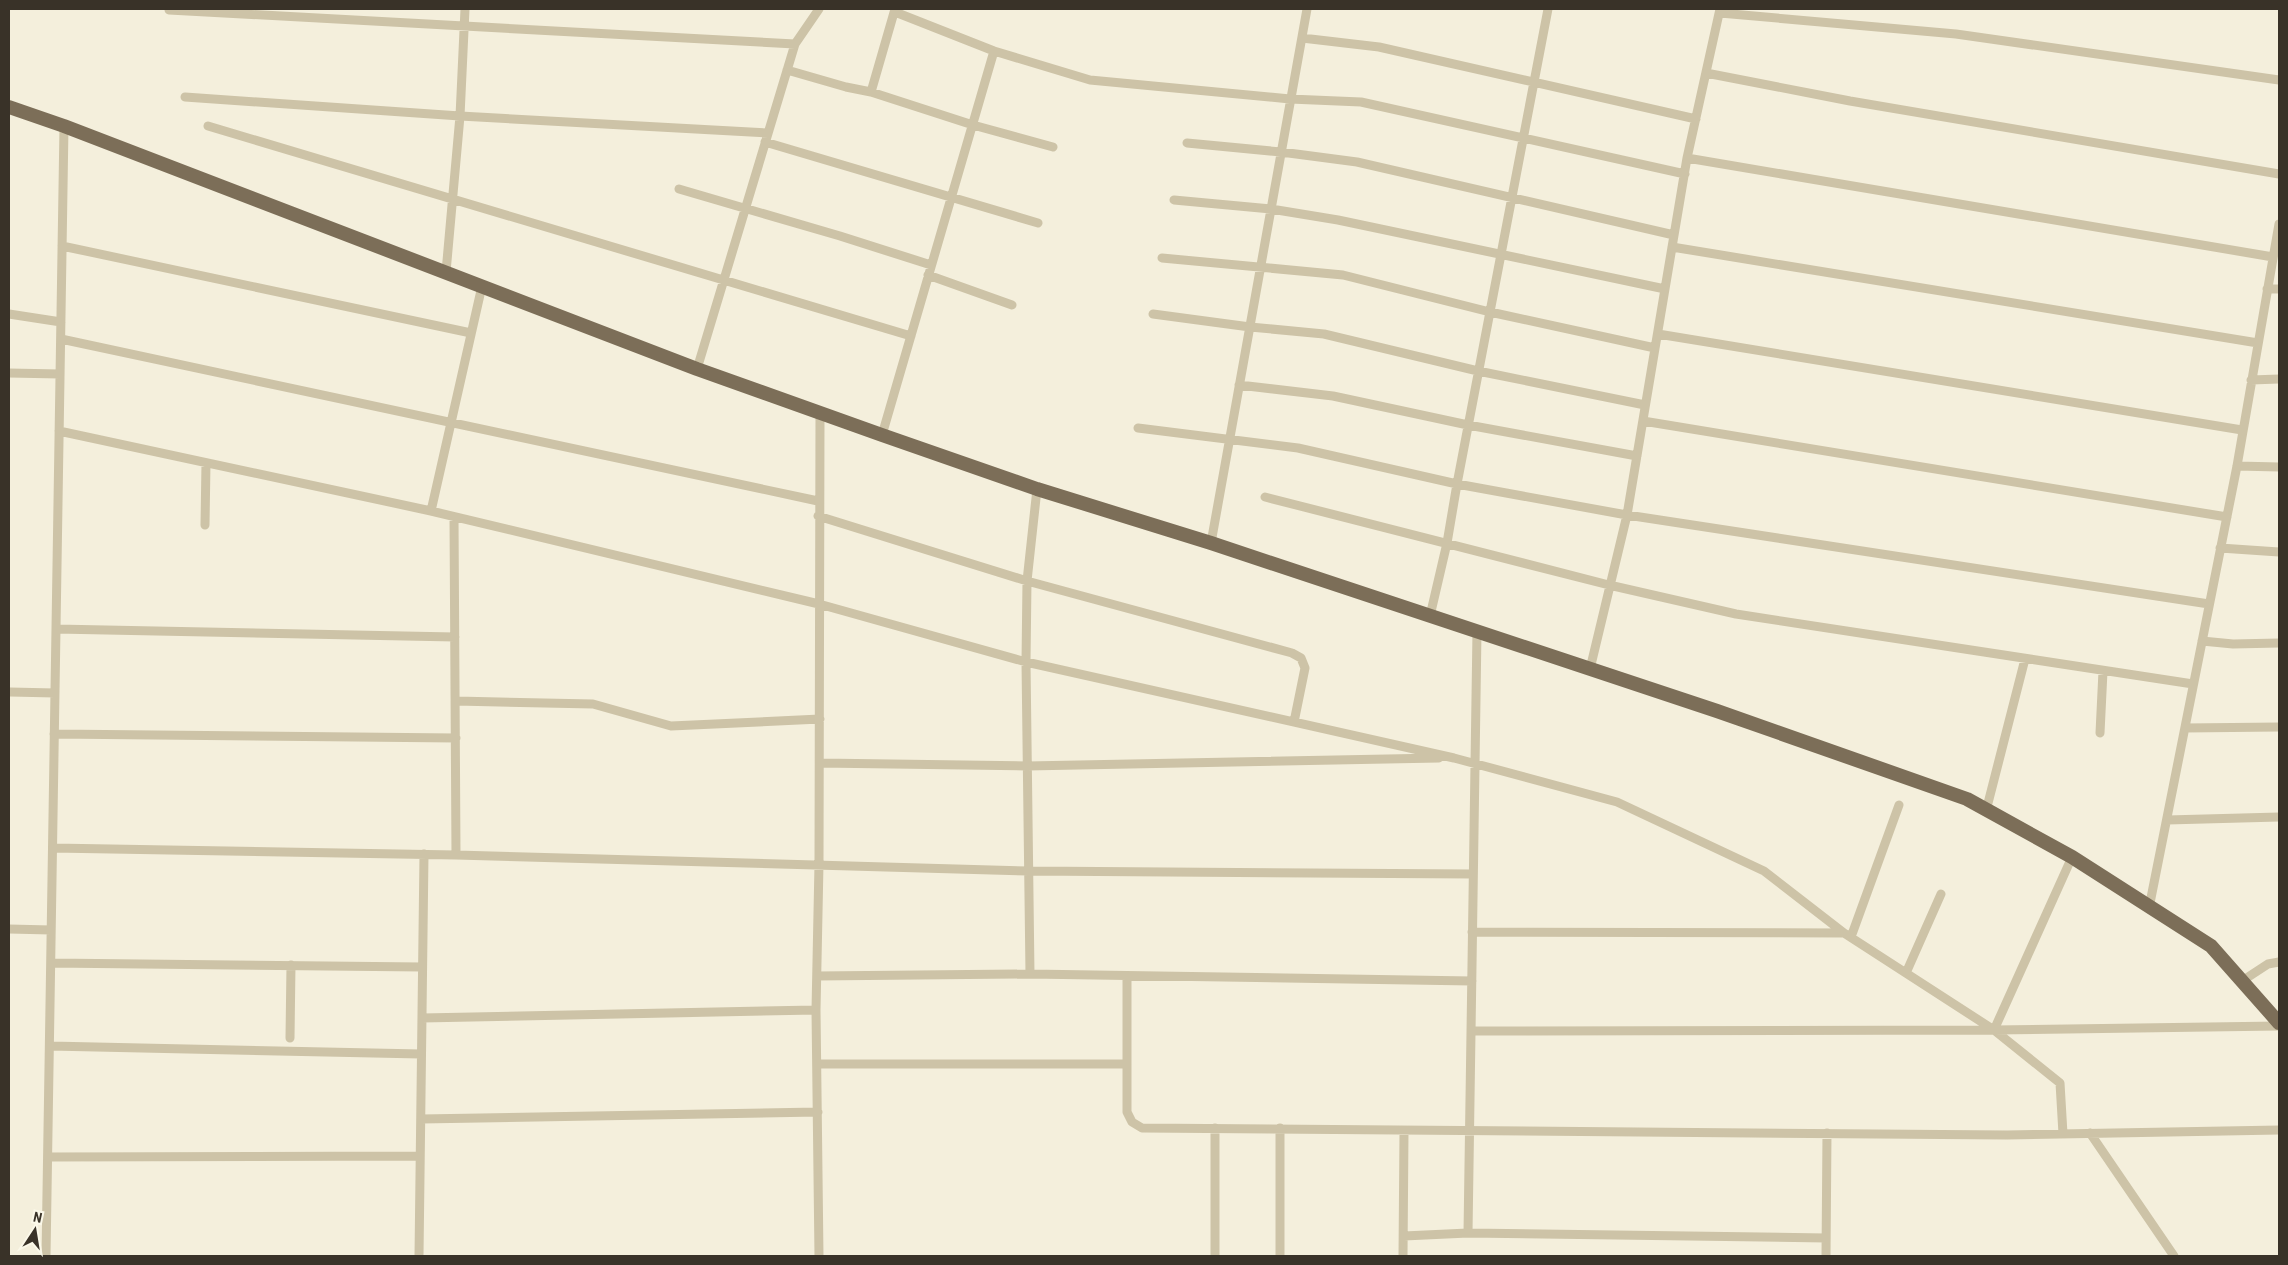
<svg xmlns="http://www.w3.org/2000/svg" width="2288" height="1265" font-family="'Roboto Condensed',sans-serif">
  <rect width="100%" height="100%" fill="#f4efdc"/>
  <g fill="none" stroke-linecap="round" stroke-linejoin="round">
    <path stroke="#cdc3a7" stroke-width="9" d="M 169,10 L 795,44
      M 895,12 L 994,51 L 1090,80 L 1290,99 L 1361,102 L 1685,174
      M 1720,13 L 1956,34 L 2279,80
      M 1302,38 L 1379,47 L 1696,119
      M 787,70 L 846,87 L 871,92 L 973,125 L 1053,147
      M 1706,73 L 1850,101 L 2279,174
      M 871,92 L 895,9
      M 185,97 L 460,116 L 768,133
      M 208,126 L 911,336
      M 765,142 L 1038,223
      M 1187,143 L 1281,152 L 1357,162 L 1674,235
      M 1687,158 L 2273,257
      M 679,189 L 840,236 L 931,265
      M 1174,200 L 1271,209 L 1338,220 L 1665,289
      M 62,246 L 471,333
      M 1672,247 L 2258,343
      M 1162,258 L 1343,275 L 1490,312 L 1655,348
      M 446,272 L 460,116 L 465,9
      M 928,275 L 1012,305
      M 2267,289 L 2279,289
      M 9,314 L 61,322
      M 1153,314 L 1250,327 L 1324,334 L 1478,371 L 1645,405
      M 1658,334 L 2242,430
      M 61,339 L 818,501
      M 697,369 L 795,44 L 819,9
      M 9,373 L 60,374
      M 2251,380 L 2279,379
      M 1239,385 L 1333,396 L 1468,425 L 1637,456
      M 1643,421 L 2227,517
      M 1138,428 L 1298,448 L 1457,484 L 1627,515 L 2209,604
      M 59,431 L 431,511 L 819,604 L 1026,662 L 1454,758 L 1617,802 L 1764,871 L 1844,933 L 1994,1030 L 2060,1083 L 2063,1134
      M 882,435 L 994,51
      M 2237,466 L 2279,467
      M 1265,497 L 1609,585 L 1736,614 L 2193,684
      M 431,511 L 482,286
      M 818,516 L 1027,581 L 1292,653 L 1301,658 L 1305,668 L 1294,722
      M 454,517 L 456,855
      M 205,525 L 206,463
      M 1211,543 L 1307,9
      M 2220,548 L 2279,552
      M 1430,616 L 1447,543 L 1457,484 L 1548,9
      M 56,629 L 455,637
      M 2202,641 L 2233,644 L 2279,643
      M 1590,669 L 1627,515 L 1687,158 L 1720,9
      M 10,692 L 55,693
      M 456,701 L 593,704 L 671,726 L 820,719
      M 2185,728 L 2279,727
      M 2100,733 L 2103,671
      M 54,734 L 456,738
      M 820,763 L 1027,766 L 1439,758
      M 1986,811 L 2025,659
      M 2167,820 L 2279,817
      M 53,848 L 456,855 L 1029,871 L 1473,874
      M 2149,908 L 2237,466 L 2279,224
      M 9,929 L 51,930
      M 1472,932 L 1844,933
      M 1851,937 L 1899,805
      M 51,963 L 422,967
      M 1906,973 L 1941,894
      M 1030,974 L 1026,662 L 1027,581 L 1037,489
      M 817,976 L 1030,974 L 1472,981
      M 1127,976 L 1127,1112 L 1132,1122 L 1142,1128 L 2007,1135 L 2279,1130
      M 2242,981 L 2268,964 L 2279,962
      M 422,1018 L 816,1010
      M 1994,1030 L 2072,857
      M 1471,1031 L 1994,1030 L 2279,1026
      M 290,1038 L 291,965
      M 50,1046 L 421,1054
      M 817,1064 L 1127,1064
      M 421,1119 L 818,1112
      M 2090,1133 L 2174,1256
      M 48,1157 L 420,1156
      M 1468,1233 L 1477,631
      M 1404,1236 L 1468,1233 L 1826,1238
      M 46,1256 L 64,126
      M 419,1256 L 424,854
      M 819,1256 L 816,1010 L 819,864 L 820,413
      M 1215,1256 L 1215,1128
      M 1280,1256 L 1280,1128
      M 1403,1256 L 1404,1131
      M 1826,1256 L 1827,1133"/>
    <path stroke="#7c6e58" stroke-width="14" d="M 9,107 L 64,126 L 697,369 L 882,435 L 1037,489 L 1211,543 L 1717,711 L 1967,799 L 2072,857 L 2211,946 L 2279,1023"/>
  </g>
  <rect width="2288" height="1265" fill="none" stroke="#393228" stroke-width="20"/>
  <g transform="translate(35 1230) rotate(12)" stroke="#fbf8e9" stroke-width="4" paint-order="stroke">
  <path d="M0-4L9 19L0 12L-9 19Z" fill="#393228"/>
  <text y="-8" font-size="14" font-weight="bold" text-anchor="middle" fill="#393228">N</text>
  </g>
</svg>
